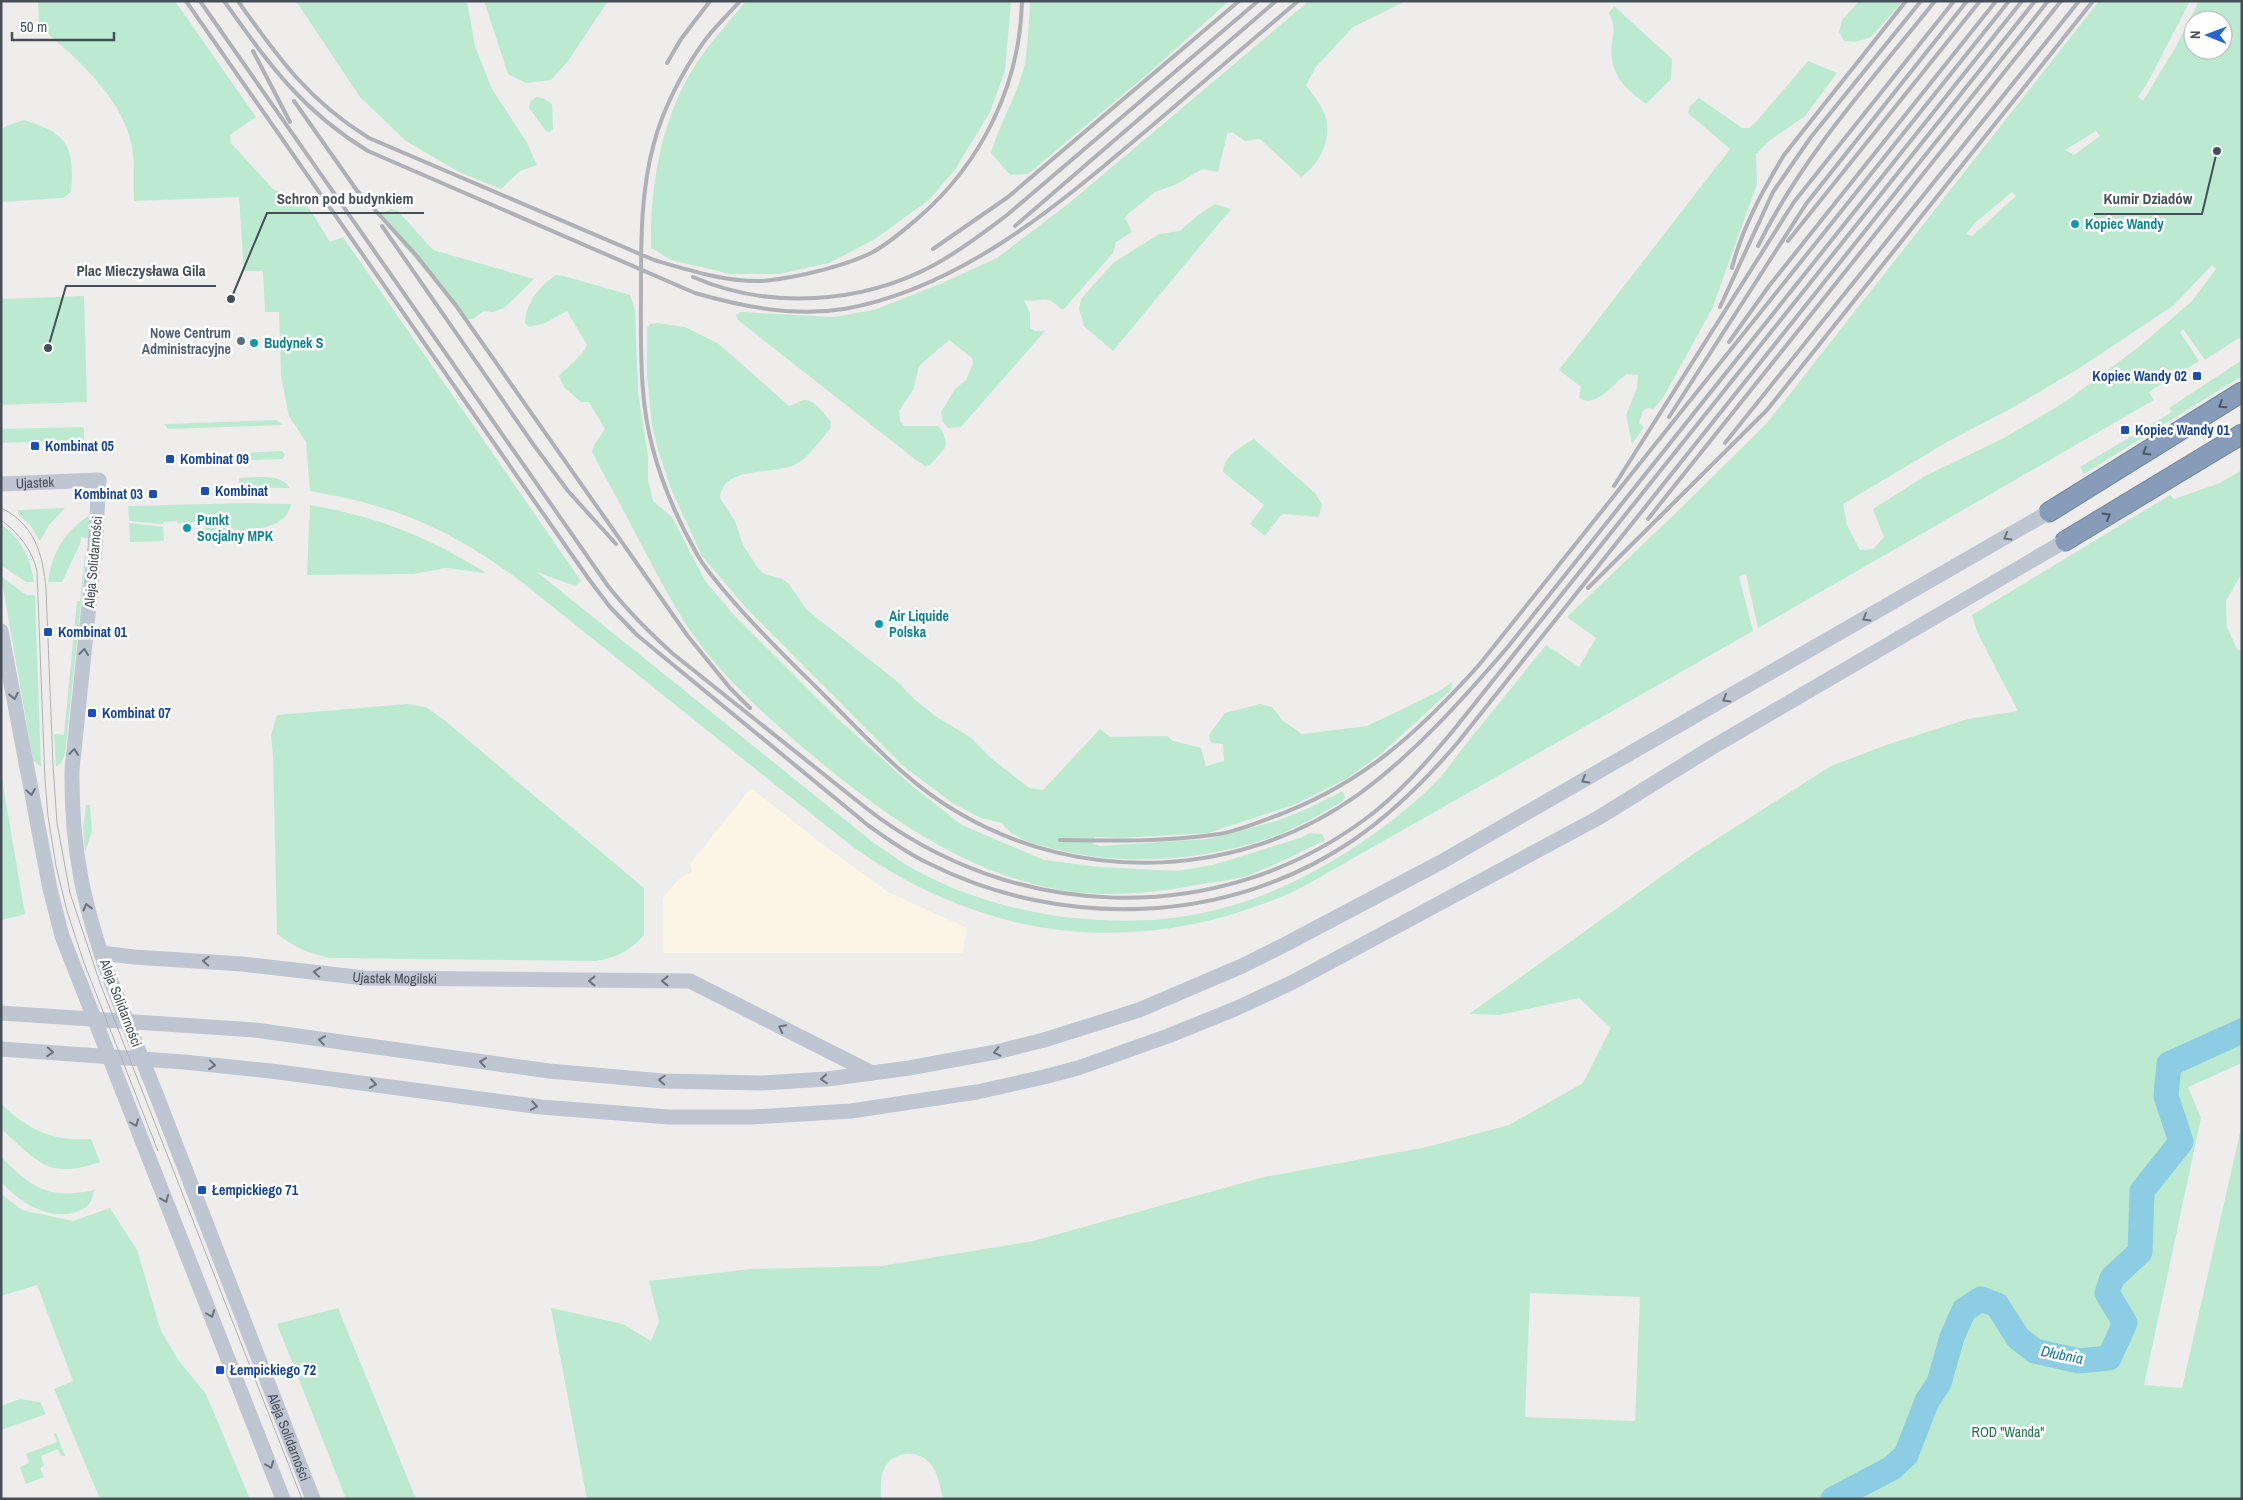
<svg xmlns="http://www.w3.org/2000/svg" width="2243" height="1500" font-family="'Archivo Narrow',sans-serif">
  <rect width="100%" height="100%" fill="#efecec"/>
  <path fill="#faf5e5" d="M 751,788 L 817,840 L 888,892 L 967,928 L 963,953 L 663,953 L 663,898 L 678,880 L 692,871 L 690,864 Z"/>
  <path fill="#bcead0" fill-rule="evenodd" d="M 38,1 L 175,1 L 256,117 L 230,135 L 231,143 L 273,189 L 307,205 L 330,242 L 343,237 L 581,581 L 575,586 L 537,572 L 874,843 C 888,852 902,863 917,871 C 1006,919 1129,935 1227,907 C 1300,887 1376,839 1431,787 C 1444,774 1455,758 1466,744 C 1493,711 1519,678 1546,645 L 1579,667 L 1596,638 L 1567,617 L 1683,506 L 1767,423 L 2099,1 L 2190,1 L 2148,82 L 2138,97 L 2143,101 L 2175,48 L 2199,1 L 2242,1 L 2242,341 L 2239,338 L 2205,360 L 2183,329 L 2180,332 L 2199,361 L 2149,392 L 2154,400 L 1758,628 L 1746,574 L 1739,576 L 1753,631 L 1299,889 C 1145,960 990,944 853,847 L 523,583 C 452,530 398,506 310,491 L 306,442 L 289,416 L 281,376 L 279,312 L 265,312 L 263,271 L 244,271 L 239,197 L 134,201 C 133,183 135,164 132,147 C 122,96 76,58 39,26 ZM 2193,20 L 2223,20 L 2223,50 L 2193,50 ZM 2096,131 L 2100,136 L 2074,155 L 2065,150 ZM 2012,192 L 2016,196 L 1972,236 L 1966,234 L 1976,222 ZM 2212,265 L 2216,269 L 2192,301 L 2140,346 L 2065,402 L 2002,439 L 1925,476 L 1873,509 L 1884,537 L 1873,549 L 1860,550 L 1847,525 L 1843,504 L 1947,442 L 2012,408 L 2078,369 L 2174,305 Z
    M 296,1 L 467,1 L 475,46 L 492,89 L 526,141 L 537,165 L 520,171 L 501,189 L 459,172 L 406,141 L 360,97 Z
    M 484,1 L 608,1 L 568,61 L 551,80 L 526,83 L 508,74 Z
    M 746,1 L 1011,1 L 1005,71 L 990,112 L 956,168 L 930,199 L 875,239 L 829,263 L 779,274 L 730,274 L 671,260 L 651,248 C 650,184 662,114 698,61 C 712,40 730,21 746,1 Z
    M 1030,1 L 1229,1 L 1151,71 L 1028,174 L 1010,175 L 991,153 C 1000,122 1018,94 1025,63 C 1028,43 1029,22 1030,1 Z
    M 1309,1 L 1406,1 L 1353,27 L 1316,67 L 1306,85 C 1312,94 1321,104 1325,115 C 1333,138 1320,164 1301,177 L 1260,139 L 1245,141 L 1232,132 L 1227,134 L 1218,172 L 1202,169 L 1175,185 L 1155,192 L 1128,214 L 1125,218 L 1132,232 L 1116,242 L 1113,253 L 1063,310 C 1059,308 1054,302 1049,300 C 1045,298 1033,302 1024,300 L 1030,313 L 1030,328 L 1035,331 L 1045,331 L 961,427 L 948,428 L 943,422 L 941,412 L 955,389 L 966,380 L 973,363 L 972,358 L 949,340 L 919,366 L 913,390 L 899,411 L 900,421 L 904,426 L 938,426 C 944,432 947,440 945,448 L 930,465 L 925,466 L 916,460 L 738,320 L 736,315 L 740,312 L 833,317 L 874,310 L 940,284 L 997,258 L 1068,204 Z
    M 1859,1 L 1903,1 L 1871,37 L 1856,42 L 1844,41 L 1839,32 L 1842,20 Z
    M 1614,6 L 1672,59 L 1671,79 L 1646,104 C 1624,88 1608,73 1612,43 C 1614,30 1615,25 1609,13 Z
    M 1808,61 L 1837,73 L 1805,116 L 1769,141 L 1756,154 L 1757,184 L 1712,309 L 1664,396 L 1654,409 L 1648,408 L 1643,411 L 1639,423 L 1644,427 L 1632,444 L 1626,415 L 1637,388 L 1638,375 L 1627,374 C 1613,383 1597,409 1579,398 L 1581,387 L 1559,370 L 1730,149 L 1688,113 L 1690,106 L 1699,98 L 1742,128 L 1749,128 L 1756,122 Z
    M 536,97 L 543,98 L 552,104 L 553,129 L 549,132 L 546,131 L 529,108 L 530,102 Z
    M 24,120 C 68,133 75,147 71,192 L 63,198 L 1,202 L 1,130 L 6,126 Z
    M 1215,204 L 1231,209 L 1113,351 L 1084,326 L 1079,309 L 1081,299 L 1113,263 L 1159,234 L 1180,231 L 1198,215 Z
    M 391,209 L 398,211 L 433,250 L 534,279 L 504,308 L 493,312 L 484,311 L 473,319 L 467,319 L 385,224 L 382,214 Z
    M 556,275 L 564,276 L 630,295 L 635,310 L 638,392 L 648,456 L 648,480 L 653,501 L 672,517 L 705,581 L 735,616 L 834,715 L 911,785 L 962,825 L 1044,860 L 1100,867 L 1177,871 L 1213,865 L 1300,838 L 1310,833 L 1322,834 L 1325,840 C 1298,853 1271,868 1243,877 C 1228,881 1212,882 1197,885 C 1160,892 1121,896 1084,893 C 982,883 895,824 818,760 C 772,722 720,676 687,626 C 666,593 648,557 630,523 C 618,499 604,476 592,452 L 594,445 L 605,429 L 589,402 L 581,402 L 564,387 L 559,376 C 569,365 580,359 587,345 L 567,311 L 545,323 L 529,327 L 525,323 C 526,303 539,286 556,275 Z
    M 84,296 L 87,402 L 1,405 L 1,299 Z
    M 657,323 L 685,327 L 719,344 L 789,406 C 793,405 799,401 804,400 C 815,399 825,415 831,422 L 830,429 C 821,439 810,456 798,463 C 775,477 723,463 720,498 L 735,521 L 743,545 L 758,568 L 764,574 L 782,579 L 789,584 L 807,610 L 899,683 L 913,698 L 935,716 L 970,737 L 991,758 L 1029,788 L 1043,790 L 1100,729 L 1110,737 L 1167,736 L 1173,741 L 1201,748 L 1206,766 L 1224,761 L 1223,744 L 1211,743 L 1209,735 L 1225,713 L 1260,704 L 1272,707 L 1283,721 L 1302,734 L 1367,726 L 1438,692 L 1452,682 L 1451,690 L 1382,753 L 1346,779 L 1296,804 L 1208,833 L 1121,838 L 1095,837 L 1091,843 L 1101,846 L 1207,839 L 1277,821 L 1309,808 L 1343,791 L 1345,797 L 1343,801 C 1320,814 1296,829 1272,837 C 1202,861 1126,867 1055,849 C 1036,844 1014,840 1002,823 L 981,818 L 954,804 L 903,766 L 747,609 L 702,556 L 671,489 L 658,450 L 652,425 L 647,377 L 647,328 L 650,324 Z
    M 2242,360 L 2242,376 L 2084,474 L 2080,467 L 2172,412 L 2169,408 Z
    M 276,420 L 283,425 L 168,429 L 164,424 Z
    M 81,427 L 84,428 L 84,440 L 1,443 L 1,429 Z
    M 1254,439 L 1315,493 L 1322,504 L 1319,517 L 1284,514 L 1280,516 L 1265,536 L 1250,524 L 1264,505 L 1223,472 C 1224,455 1241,447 1254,439 Z
    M 282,451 L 285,455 L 282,459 L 219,461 L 219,454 Z
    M 2242,470 L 2242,573 L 2226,601 L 2227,627 L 2237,649 L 2242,652 L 2242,1063 L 2188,1087 L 2201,1118 L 2144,1385 L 2182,1388 L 2242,1124 L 2242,1499 L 943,1499 C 940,1487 938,1472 929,1462 C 915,1448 891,1452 883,1471 C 880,1479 881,1490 881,1499 L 587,1499 L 551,1308 L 623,1324 L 651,1341 L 659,1322 L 649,1281 L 750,1269 L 881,1266 L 1033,1241 L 1264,1177 L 1427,1147 L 1509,1125 L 1583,1083 L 1611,1028 L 1579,998 L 1499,1015 L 1469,1014 L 1690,856 L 1831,766 L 1889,744 L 1968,719 L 2018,711 L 1977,632 L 1972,615 L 2170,495 L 2174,499 L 2220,483 ZM 1530,1293 L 1640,1297 L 1635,1421 L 1525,1417 Z
    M 239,478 C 255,478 280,472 290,488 L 239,487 Z
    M 246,503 L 291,504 C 286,536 230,530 205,531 L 204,517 L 197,517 L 197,522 L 177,523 L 177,521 L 163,522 L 163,524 L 129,521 L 128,506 Z
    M 310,505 C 378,517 427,536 486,573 L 446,568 L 413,574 L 307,575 Z
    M 65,508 L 49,525 L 40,541 L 31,526 L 18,514 L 18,510 Z
    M 90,515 L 88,538 L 81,537 L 80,544 L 62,582 L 48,582 C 52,552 65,531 90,515 Z
    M 129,523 L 163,527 L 164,541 L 130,542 Z
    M 1,524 C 21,538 31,559 34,582 L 26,582 L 1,565 Z
    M 85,555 L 86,556 L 65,754 L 61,763 L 56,767 L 54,734 L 64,735 L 77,601 L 80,601 Z
    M 1,576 L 26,595 L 35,595 L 41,767 L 33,760 Z
    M 407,704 L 426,707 L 443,719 L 644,888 L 644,935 C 630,951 618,957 596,961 L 329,958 C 308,953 294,947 277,934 L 273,755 L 271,735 L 277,715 Z
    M 1,773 L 25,914 L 1,920 Z
    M 86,805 L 90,805 L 92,831 L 85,852 L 83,828 Z
    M 1,1103 C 16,1120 40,1135 63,1138 C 72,1140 82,1139 91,1139 L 100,1162 C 47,1180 39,1162 1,1129 Z
    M 1,1157 C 32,1188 49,1200 94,1190 C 92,1204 87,1209 73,1213 C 45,1219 20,1202 1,1182 Z
    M 1,1194 L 22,1210 L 73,1221 L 110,1208 L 137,1250 L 161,1331 L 179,1361 L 206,1394 L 250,1499 L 100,1499 L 54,1389 L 73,1381 L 37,1285 L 1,1296 Z
    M 338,1308 L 416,1499 L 346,1499 L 277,1324 Z
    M 20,1399 L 40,1402 L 46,1414 L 1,1430 L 1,1406 Z
    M 56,1433 L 65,1456 L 61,1456 L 58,1449 L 41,1456 L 44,1466 L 40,1468 L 44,1477 L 26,1484 L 20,1467 L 29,1463 L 26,1454 L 57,1442 L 54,1434 Z"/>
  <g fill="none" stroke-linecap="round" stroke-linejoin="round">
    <path stroke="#8ccde4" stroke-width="25" d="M 1833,1499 L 1892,1468 L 1906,1455 L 1927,1401 L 1939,1383 L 1952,1337 L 1964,1310 L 1981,1299 L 1997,1305 L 2018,1338 L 2035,1351 L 2079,1361 L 2109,1358 L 2125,1323 L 2107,1293 L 2112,1278 L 2140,1252 L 2142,1191 L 2181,1142 L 2166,1096 L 2169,1064 L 2242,1031"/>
    <g stroke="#7287a4" stroke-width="21">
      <path id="highway" d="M 2049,512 L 2242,392
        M 2065,541 L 2242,434"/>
    </g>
    <g stroke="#bec6d2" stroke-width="15">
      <path id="s1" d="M 1,484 L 99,480 L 95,547 L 72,770 C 71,849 84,910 112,984"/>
      <path d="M 1,631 L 50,889 L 62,936 L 80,982"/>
      <path id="s2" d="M 101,953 L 134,957 L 242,964 L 365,978 L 690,981 L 872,1073"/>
      <path d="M 1,1013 L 255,1030 L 549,1071 L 663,1081 L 762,1083 L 827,1079 L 909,1068 L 996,1052 L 1044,1040 L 1139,1010 L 1242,966 L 1286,944 L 1443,861 L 2049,512"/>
      <path d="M 1,1049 L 184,1062 L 271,1071 L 541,1107 L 669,1117 L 752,1117 L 851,1111 L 977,1092 L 1044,1077 L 1078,1068 L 1168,1036 L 1235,1009 L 1293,982 L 1598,818 L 1711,748 L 2065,541"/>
      <path d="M 123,1092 L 283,1499"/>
      <path id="s3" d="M 156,1094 L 313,1499"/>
    </g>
    <use href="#highway" stroke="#879cb8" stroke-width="19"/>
    <path stroke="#afb1b6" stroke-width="1" d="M 1,508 C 35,524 43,555 46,589 L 53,765 L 57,823 L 70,893 L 100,983 L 302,1499
      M 1,520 C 19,533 32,550 37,571 L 45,780 L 48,816 L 56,866 L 67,911 L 84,963 L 158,1151"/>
    <path stroke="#afb1b6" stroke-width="4" d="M 186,1 L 588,578 L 610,607 L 637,635 L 869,826 C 889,840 908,854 930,864 C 1062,930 1228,925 1352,841 C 1393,813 1427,779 1459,741 L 2048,1
      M 200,1 L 608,586 C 627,610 649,632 672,653 L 866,808 C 1011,921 1214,930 1364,820 C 1398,795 1425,764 1452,732 L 2035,1
      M 224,1 C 269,64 301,110 368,151 L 695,293 C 744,307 793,317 844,309 C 964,288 1064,200 1154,124 C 1202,83 1250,42 1298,1
      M 238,1 C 278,58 309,101 369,138 L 654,260 C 688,270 722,281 758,281 C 774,281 791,277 806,274 C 828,269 851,263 871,253 C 887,245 903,231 917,219 C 981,164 1020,86 1022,1
      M 740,1 C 728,15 713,28 703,43 C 682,72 663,109 654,143 C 641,189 641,239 641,286 C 641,321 640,356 643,390 C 647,449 669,505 698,556 C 706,570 717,582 727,594 C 758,631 793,664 827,698 C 868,739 908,784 959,813 C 1083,886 1243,878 1359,794 C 1415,753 1462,700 1507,648 L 2022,1
      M 253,51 L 290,122
      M 667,63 L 681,39 L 710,1
      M 294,101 L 358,192
      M 354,187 L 416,255 L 457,307 L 687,635 L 730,688 L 750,708
      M 382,226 L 533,444 L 568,491 L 616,544
      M 1015,226 L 1276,1
      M 1788,241 L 1980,1
      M 1758,246 C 1803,155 1872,80 1935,1
      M 933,249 L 1008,197 L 1239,1
      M 1732,268 C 1742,228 1763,190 1784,155 L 1906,1
      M 693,277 C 768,310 862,304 934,265 C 960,251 983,233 1007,215 L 1258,1
      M 1720,307 L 1773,192 L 1811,137 L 1921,1
      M 1729,342 L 1769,286 L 1996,1
      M 1669,417 L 1806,204 L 1967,1
      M 1725,443 L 2079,1
      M 1614,486 L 1794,202 L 1954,1
      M 1648,519 L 2061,1
      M 1588,588 L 1767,410 L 2093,1
      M 1060,840 C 1113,841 1166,842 1219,834 C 1237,831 1256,823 1273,817 C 1361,785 1417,734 1479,665 L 2009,1"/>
    <path stroke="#bec6d2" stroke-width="15" d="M 80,982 L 123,1092
      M 112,984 L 156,1094"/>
  </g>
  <defs><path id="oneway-chevron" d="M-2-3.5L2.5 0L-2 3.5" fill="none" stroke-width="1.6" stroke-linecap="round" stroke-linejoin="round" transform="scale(1.25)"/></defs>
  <g stroke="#4c5662">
    <use href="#oneway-chevron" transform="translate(2222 405) rotate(147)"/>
    <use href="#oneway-chevron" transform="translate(2146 452) rotate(149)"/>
    <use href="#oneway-chevron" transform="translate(2107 516) rotate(-31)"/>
  </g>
  <g stroke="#6a727d">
    <use href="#oneway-chevron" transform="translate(2007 537) rotate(150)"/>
    <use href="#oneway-chevron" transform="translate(1866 618) rotate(150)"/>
    <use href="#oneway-chevron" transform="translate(84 652) rotate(-84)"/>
    <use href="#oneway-chevron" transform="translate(14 696) rotate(79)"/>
    <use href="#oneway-chevron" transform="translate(1726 699) rotate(150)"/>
    <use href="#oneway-chevron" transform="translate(74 752) rotate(-84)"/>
    <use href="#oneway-chevron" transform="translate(1585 780) rotate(150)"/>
    <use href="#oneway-chevron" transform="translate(31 792) rotate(80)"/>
    <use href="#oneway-chevron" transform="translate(87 907) rotate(-104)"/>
    <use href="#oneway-chevron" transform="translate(206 961) rotate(-177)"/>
    <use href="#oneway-chevron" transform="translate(317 972) rotate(-174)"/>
    <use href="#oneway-chevron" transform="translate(592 981) rotate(-180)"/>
    <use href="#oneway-chevron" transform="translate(665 981) rotate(-180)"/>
    <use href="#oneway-chevron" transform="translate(782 1028) rotate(-153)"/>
    <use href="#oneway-chevron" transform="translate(322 1040) rotate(-172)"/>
    <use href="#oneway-chevron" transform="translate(50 1052) rotate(4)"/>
    <use href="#oneway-chevron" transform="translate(997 1052) rotate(167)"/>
    <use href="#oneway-chevron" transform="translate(483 1062) rotate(-172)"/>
    <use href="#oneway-chevron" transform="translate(212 1065) rotate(6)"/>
    <use href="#oneway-chevron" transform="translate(824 1079) rotate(175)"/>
    <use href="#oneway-chevron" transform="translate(662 1080) rotate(-177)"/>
    <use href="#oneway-chevron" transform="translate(373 1084) rotate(8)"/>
    <use href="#oneway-chevron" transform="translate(534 1106) rotate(8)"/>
    <use href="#oneway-chevron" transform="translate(135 1123) rotate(69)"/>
    <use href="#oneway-chevron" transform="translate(165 1199) rotate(68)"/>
    <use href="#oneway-chevron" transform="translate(211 1314) rotate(69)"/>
    <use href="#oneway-chevron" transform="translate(270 1465) rotate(69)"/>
  </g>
  <g fill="#0f9aa8" stroke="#fff" stroke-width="2">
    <circle cx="2075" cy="224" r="5"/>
    <circle cx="254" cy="343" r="5"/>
    <circle cx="187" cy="528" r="5"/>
    <circle cx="879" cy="624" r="5"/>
  </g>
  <circle fill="#5c6f8a" stroke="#fff" stroke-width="2" cx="241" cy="341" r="5"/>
  <g fill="#1a4fb4" stroke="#fff" stroke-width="2">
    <rect x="2192" y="371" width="10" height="10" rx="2.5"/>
    <rect x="2120" y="425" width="10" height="10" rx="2.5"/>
    <rect x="30" y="441" width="10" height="10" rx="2.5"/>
    <rect x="165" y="454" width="10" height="10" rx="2.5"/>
    <rect x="200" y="486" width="10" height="10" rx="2.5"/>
    <rect x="148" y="489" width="10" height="10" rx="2.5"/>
    <rect x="43" y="627" width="10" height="10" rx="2.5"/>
    <rect x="87" y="708" width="10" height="10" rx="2.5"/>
    <rect x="197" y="1185" width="10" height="10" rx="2.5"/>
    <rect x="215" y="1365" width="10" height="10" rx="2.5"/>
  </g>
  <g text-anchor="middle" stroke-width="5" stroke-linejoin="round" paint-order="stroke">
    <g font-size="14" font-weight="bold" fill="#0d838f" stroke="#fff" text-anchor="start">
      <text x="2085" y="229">Kopiec Wandy</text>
      <text x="264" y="348">Budynek S</text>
      <text x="197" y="525">Punkt<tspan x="197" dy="16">Socjalny MPK</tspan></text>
      <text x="889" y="621">Air Liquide<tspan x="889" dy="16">Polska</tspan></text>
    </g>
    <g font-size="14" font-weight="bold" fill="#4e5e75" stroke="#fff" text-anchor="end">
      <text x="231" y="338">Nowe Centrum<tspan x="231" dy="16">Administracyjne</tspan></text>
    </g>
    <g font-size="14" font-weight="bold" fill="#164399" stroke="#fff" text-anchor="start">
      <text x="2187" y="381" text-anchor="end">Kopiec Wandy 02</text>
      <text x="2135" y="435">Kopiec Wandy 01</text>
      <text x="45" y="451">Kombinat 05</text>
      <text x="180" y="464">Kombinat 09</text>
      <text x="215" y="496">Kombinat</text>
      <text x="143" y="499" text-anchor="end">Kombinat 03</text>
      <text x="58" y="637">Kombinat 01</text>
      <text x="102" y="718">Kombinat 07</text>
      <text x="212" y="1195">Łempickiego 71</text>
      <text x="230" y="1375">Łempickiego 72</text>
    </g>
    <g font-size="14" fill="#464e58" stroke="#fff">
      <text dy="5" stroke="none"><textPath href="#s1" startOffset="34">Ujastek</textPath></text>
      <text transform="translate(93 562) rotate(-85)" y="5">Aleja Solidarności</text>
      <text dy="5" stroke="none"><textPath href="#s2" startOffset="295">Ujastek Mogilski</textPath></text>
      <text transform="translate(121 1003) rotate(69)" y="5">Aleja Solidarności</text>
      <text dy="5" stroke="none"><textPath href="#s3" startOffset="368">Aleja Solidarności</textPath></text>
    </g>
    <g font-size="14" fill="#1d734c" stroke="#fff">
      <text x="2008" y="1437">ROD "Wanda"</text>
    </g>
    <g font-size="15" font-style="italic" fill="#16789b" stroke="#fff">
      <text transform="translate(2062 1355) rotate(11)" y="5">Dłubnia</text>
    </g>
  </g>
  <path fill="none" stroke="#464e58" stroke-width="2" d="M231 299L267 213H424M2217 151L2202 214H2094M48 348L66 286H216"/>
  <g fill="#464e58" stroke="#fff" stroke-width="2">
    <circle cx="231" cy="299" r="5"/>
    <circle cx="2217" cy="151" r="5"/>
    <circle cx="48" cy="348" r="5"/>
  </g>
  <g font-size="15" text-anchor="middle" font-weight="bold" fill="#464e58" stroke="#fff" stroke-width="5" stroke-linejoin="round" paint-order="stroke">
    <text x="345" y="204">Schron pod budynkiem</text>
    <text x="2148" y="204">Kumir Dziadów</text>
    <text x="141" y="276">Plac Mieczysława Gila</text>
  </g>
  <rect width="2243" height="1500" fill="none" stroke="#464e58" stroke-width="5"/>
  <g transform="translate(2208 35) rotate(271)"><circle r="24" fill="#ffffff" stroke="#b5b8bc"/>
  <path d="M0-4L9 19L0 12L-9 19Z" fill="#2567cf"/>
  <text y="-8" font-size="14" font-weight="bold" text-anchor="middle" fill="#464e58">N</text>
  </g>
  <path d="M12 32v8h102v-8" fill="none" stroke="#464e58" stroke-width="2.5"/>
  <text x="20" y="32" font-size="15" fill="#464e58" stroke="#ffffff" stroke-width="4" paint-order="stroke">50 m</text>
</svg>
